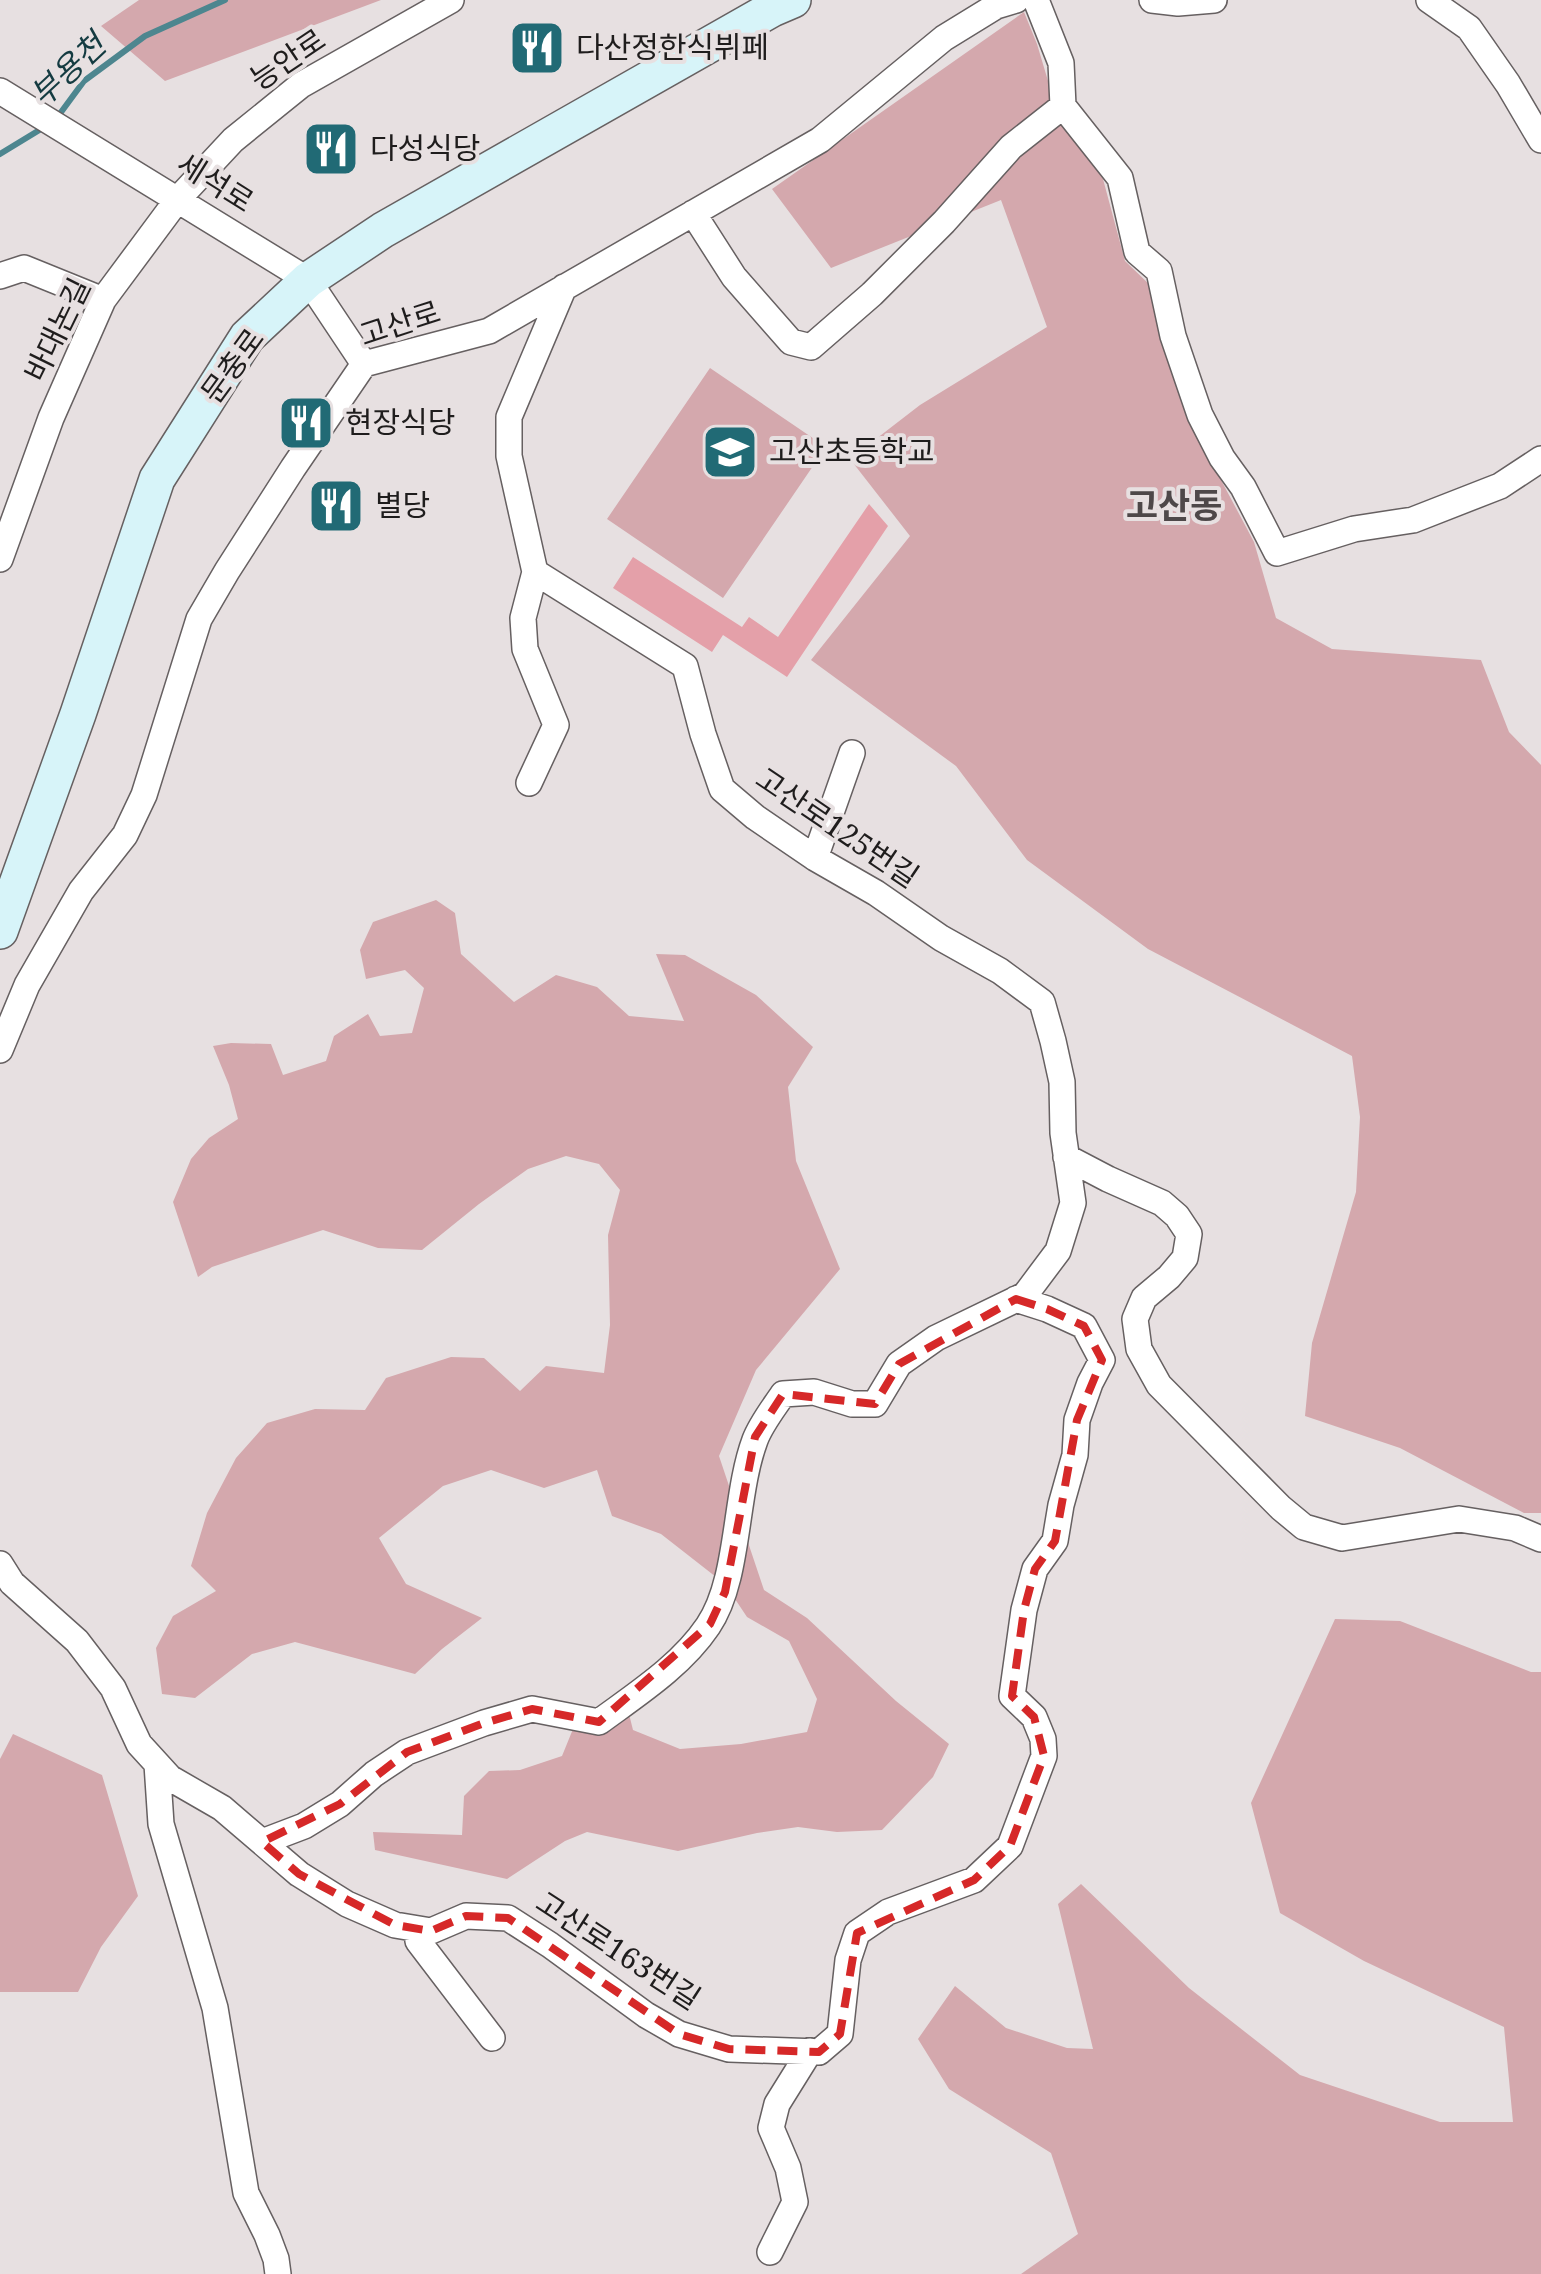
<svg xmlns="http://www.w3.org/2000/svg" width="1541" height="2274" font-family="'Noto Serif','Noto Sans KR',serif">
  <rect width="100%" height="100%" fill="#e7e0e1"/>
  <path fill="#d4a8ad" d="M 139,0 L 381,0 L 165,81 L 101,26 Z
    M 1024,12 L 1037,44 L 1057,111 L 1103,179 L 1125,261 L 1150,285 L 1188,418 L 1254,542 L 1276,618 L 1332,649 L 1481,660 L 1509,732 L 1541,765 L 1541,1513 L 1524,1513 L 1400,1448 L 1305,1416 L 1312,1343 L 1356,1192 L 1360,1117 L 1352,1056 L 1148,949 L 1027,860 L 956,766 L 811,660 L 910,536 L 850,459 L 920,405 L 1047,327 L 1001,200 L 831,268 L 772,189 Z
    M 710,368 L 826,447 L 723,598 L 607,519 Z
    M 436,900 L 455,913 L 461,954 L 514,1002 L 556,975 L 597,987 L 629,1016 L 684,1021 L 656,954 L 685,955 L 756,995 L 813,1047 L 788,1087 L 796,1161 L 840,1269 L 756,1370 L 719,1456 L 764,1590 L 807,1618 L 896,1701 L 949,1744 L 933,1777 L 882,1830 L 837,1832 L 798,1827 L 757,1833 L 678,1851 L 587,1832 L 565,1841 L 507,1879 L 375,1850 L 373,1832 L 462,1835 L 464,1796 L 489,1771 L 520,1770 L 562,1756 L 573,1729 L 624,1694 L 633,1730 L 680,1749 L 741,1744 L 807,1732 L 817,1699 L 789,1641 L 747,1617 L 725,1584 L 661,1534 L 612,1516 L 597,1470 L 544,1488 L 491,1470 L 443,1486 L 379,1538 L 406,1584 L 482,1618 L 442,1649 L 415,1674 L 295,1642 L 252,1654 L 195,1698 L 162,1694 L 156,1648 L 173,1616 L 216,1591 L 191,1566 L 207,1513 L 236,1458 L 267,1423 L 315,1409 L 365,1410 L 386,1378 L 451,1357 L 484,1358 L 520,1391 L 546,1366 L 604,1373 L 610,1325 L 608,1235 L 620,1190 L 599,1164 L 566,1156 L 528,1169 L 479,1204 L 422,1250 L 378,1248 L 323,1230 L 212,1267 L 198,1277 L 173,1202 L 191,1159 L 209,1138 L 238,1119 L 229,1085 L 213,1046 L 231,1043 L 271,1044 L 283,1075 L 326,1061 L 334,1036 L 368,1014 L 380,1036 L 412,1033 L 424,988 L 405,970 L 366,979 L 360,950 L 373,922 Z
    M 1335,1619 L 1400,1621 L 1531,1672 L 1541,1672 L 1541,2274 L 1021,2274 L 1078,2234 L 1051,2153 L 949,2089 L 918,2039 L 955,1986 L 1006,2028 L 1067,2048 L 1093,2049 L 1058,1904 L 1081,1884 L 1189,1988 L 1300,2075 L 1440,2122 L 1513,2122 L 1504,2027 L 1364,1961 L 1280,1913 L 1251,1803 Z
    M 13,1734 L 102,1775 L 138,1896 L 101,1947 L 78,1992 L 0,1992 L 0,1759 Z"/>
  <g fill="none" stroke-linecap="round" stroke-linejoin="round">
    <path stroke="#4d868f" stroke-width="6" d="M 56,119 L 84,81 L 145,36 L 225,0
      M 0,154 L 46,126"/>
  </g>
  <path fill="#e4a0a9" d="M 869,504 L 888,526 L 787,677 L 723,635 L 712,652 L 613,588 L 633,557 L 742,627 L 749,617 L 778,637 Z"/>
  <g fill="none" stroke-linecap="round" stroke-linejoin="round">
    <g stroke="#666061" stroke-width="28">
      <path id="street" d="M 1036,0 L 1061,63 L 1063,106 L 1120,178 L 1137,252 L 1159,271 L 1173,336 L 1200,415 L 1222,458 L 1243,487 L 1277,553 L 1354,529 L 1413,520 L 1500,486 L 1541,459
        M 1152,0 L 1178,3 L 1214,0
        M 1429,0 L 1469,28 L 1508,84 L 1541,140
        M 0,91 L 308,280 L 364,364
        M 693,213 L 734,277 L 791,342 L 811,347 L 872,294 L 944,222 L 1011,147 L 1063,106
        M 0,276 L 24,268 L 103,300
        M 0,559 L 51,418 L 103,300 L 178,199 L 233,140 L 301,85 L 451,0
        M 529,783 L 556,725 L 525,649 L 523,618 L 535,572
        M 815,858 L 852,753
        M 0,1050 L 27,985 L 81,891 L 125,835 L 144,795 L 199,619 L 227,571 L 293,468 L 364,364 L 489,331 L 820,140 L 944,38 L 996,6 L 1016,0
        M 1066,1157 L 1108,1179 L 1162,1203 L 1177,1216 L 1189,1234 L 1185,1258 L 1169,1277 L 1144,1298 L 1135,1319 L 1139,1349 L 1159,1385 L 1281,1508 L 1304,1527 L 1342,1538 L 1459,1519 L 1515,1528 L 1541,1539
        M 0,1564 L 12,1583 L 77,1641 L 113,1688 L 139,1744 L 170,1778 L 222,1808 L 299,1874 L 347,1904 L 395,1925 L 431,1931 L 466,1916 L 508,1918 L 550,1945 L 646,2015 L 679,2034 L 729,2049 L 819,2052 L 840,2034 L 848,1960 L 857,1933 L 888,1912 L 974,1880 L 1010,1846 L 1044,1756 L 1043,1739 L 1034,1717 L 1012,1696 L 1024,1610 L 1035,1569 L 1055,1541 L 1061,1505 L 1075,1455 L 1077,1420 L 1090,1383 L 1102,1360 L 1084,1326 L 1047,1309 L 1016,1299
        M 157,1764 L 161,1824 L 215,2008 L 246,2193 L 267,2235 L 276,2259 L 278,2274
        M 262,1842 L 304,1826 L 340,1804 L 374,1774 L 407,1752 L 484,1723 L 532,1709 L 599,1722 C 637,1694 681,1666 708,1626 C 740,1579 734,1496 755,1440 C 761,1424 773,1409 783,1394 L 814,1392 L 852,1404 L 875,1404 L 899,1364 L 936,1338 L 1025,1295 L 1058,1251 L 1073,1203 L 1063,1133 L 1062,1082 L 1053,1041 L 1042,1002 L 1000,971 L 941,938 L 876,893 L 815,858 L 755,817 L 722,789 L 703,734 L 685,666 L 535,572 L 509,456 L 509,417 L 564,287
        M 417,1929 L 418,1941 L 492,2038
        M 770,2252 L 795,2202 L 788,2168 L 771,2128 L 777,2104 L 810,2051"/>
    </g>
    <g stroke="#666061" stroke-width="38">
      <path id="secondary" d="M 0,931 L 78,714 L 157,479 L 247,337 L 308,280 L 383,230 L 772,9 L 793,0"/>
    </g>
    <use href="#street" stroke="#fff" stroke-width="25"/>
    <use href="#secondary" stroke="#d7f4f9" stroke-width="35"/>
  </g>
  <path fill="none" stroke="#d62828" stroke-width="8" stroke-dasharray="20 12" stroke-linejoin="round" d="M 1016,1299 L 1047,1309 L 1084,1326 L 1102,1360 L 1077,1420 L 1055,1541 L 1035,1569 L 1024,1610 L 1012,1696 L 1034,1717 L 1044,1756 L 1010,1846 L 974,1880 L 857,1933 L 840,2034 L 819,2052 L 729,2049 L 679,2034 L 508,1918 L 466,1916 L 431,1931 L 395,1925 L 299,1874 L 262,1842 L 340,1804 L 407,1752 L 484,1723 L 532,1709 L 599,1722 L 710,1624 L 725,1592 L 755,1437 L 783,1394 L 875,1404 L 899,1364 Z"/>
  <defs>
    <g id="restaurant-square" transform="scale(2.875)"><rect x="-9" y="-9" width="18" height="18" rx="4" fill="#216a75" stroke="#e7e0e1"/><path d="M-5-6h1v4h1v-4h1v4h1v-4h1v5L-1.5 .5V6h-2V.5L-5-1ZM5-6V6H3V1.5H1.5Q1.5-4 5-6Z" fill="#fff"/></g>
    <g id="school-square" transform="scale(2.875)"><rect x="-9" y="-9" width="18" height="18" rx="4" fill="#216a75" stroke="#e7e0e1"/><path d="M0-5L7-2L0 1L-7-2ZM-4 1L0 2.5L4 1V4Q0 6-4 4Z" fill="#fff"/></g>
  </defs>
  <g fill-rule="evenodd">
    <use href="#restaurant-square" x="537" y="48"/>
    <use href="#restaurant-square" x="331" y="149"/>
    <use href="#restaurant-square" x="306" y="423"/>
    <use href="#school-square" x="730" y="452"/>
    <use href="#restaurant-square" x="336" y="506"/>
  </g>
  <g text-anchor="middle" stroke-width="8" stroke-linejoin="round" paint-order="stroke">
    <g font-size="30" fill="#1f1d1d" stroke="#e7e0e1" text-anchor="start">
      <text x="576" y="58">다산정한식뷔페</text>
      <text x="370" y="159">다성식당</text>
      <text x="345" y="433">현장식당</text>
      <text x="769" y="462">고산초등학교</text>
      <text x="375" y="516">별당</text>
    </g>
    <g font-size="30" fill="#1f1d1d" stroke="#e7e0e1">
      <text transform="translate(288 60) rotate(-34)" y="10">능안로</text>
      <text transform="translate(215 183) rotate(32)" y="10">세석로</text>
      <text transform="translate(400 324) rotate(-18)" y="10">고산로</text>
      <text transform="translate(58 330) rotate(-64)" y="10">바대논길</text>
      <text transform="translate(233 366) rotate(-54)" y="10">문충로</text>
      <text transform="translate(837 828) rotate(34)" y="10">고산로125번길</text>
      <text transform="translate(618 1951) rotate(33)" y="10">고산로163번길</text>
    </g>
    <g font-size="32" font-style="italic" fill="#143b41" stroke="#e7e0e1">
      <text transform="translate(68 70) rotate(-43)" y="11">부용천</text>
    </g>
    <g font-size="35" font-weight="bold" fill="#4e4849" stroke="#e7e0e1">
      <text x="1174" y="518">고산동</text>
    </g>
  </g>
</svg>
